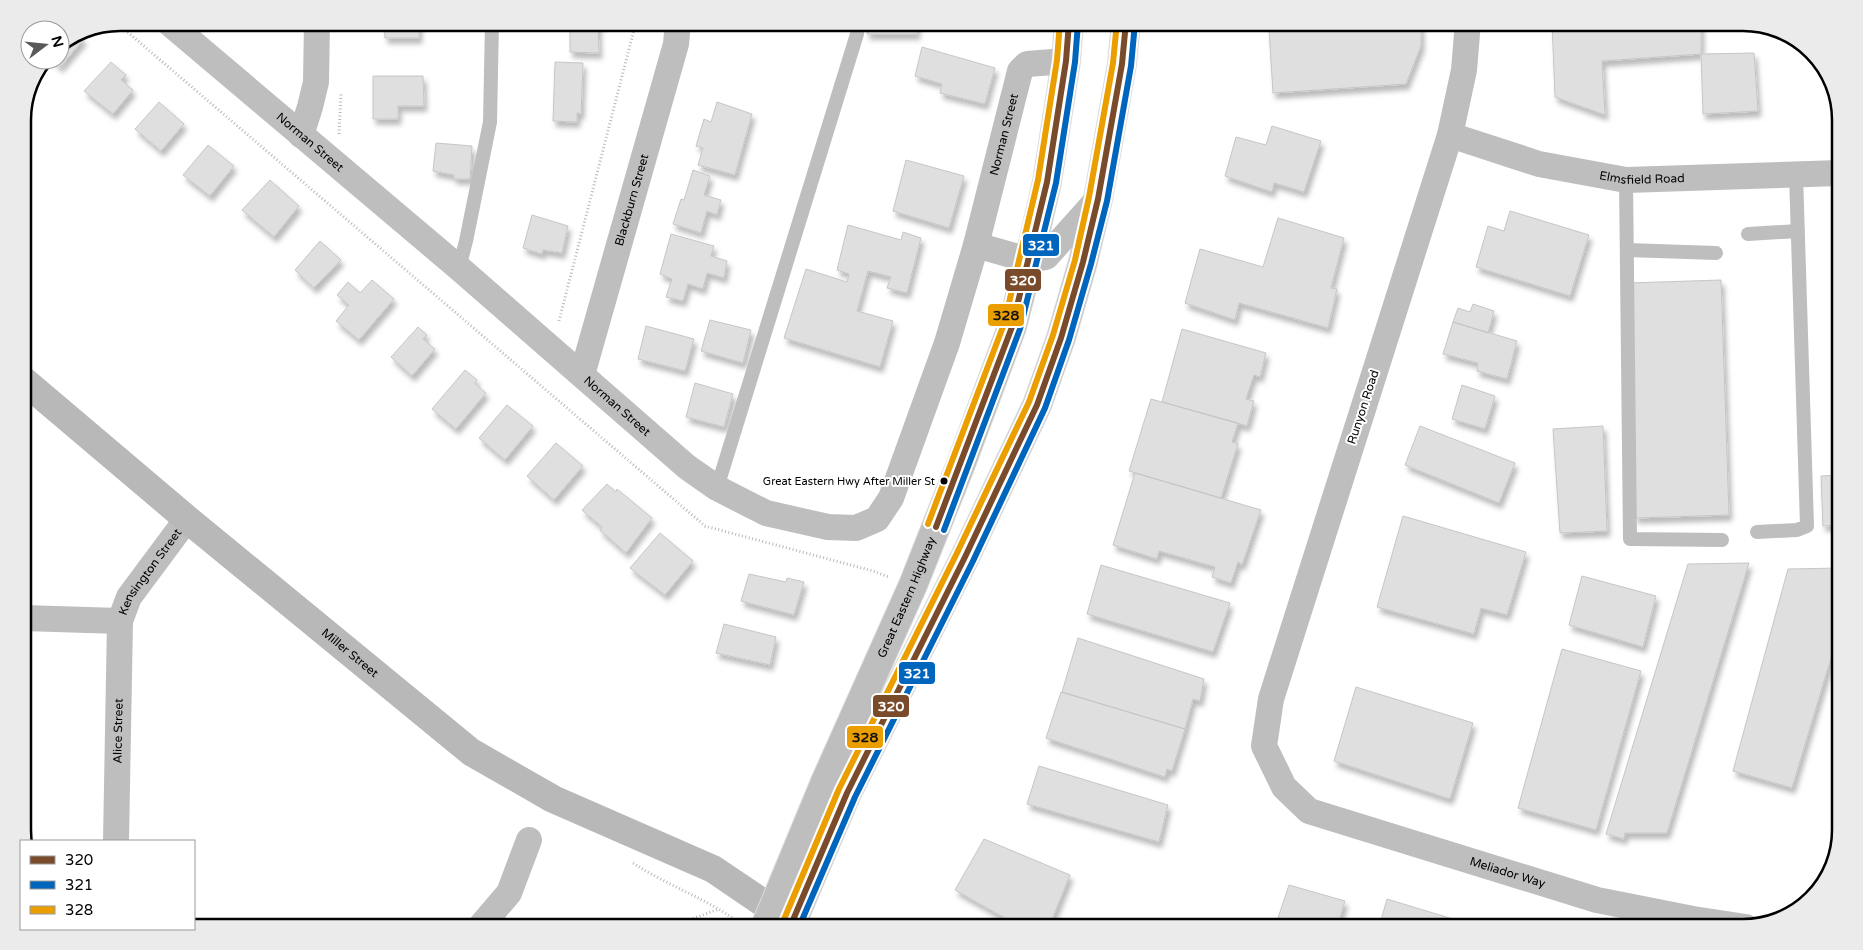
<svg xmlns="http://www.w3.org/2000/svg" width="1863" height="950" font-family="'Varela Round',sans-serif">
  <defs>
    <filter id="shadow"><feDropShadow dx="3" dy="5.5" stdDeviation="2.5" flood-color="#0004"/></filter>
  </defs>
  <rect width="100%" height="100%" fill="#fff"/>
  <path fill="#dfdfdf" stroke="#c6c6c6" filter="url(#shadow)" d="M 384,22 L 419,22 L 419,38 L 385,38 Z
    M 570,22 L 601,22 L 601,25 L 598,25 L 599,53 L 570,52 Z
    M 867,22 L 917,22 L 917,34 L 867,34 Z
    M 1552,22 L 1701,22 L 1701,54 L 1602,61 L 1605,115 L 1555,97 Z
    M 1421,23 L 1421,46 L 1406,84 L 1273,93 L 1269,30 Z
    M 77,34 L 84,39 L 60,67 L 52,60 L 60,60 L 60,45 Z
    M 922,47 L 995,68 L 985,104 L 940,93 L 942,84 L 915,76 Z
    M 1754,53 L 1758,111 L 1703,114 L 1701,54 Z
    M 111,62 L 126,75 L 121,80 L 133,90 L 113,114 L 84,91 Z
    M 555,62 L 583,63 L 581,114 L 577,113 L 577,122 L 553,121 Z
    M 373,76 L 423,76 L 424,106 L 398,106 L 398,119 L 373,119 Z
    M 159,102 L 184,124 L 161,151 L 135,129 Z
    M 717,102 L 752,114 L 735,175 L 698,165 L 703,148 L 696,146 L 704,119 L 711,122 Z
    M 1272,126 L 1321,141 L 1304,192 L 1274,183 L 1272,192 L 1225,176 L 1236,137 L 1266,145 Z
    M 436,143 L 472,146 L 470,179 L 454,179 L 454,175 L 433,171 Z
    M 208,145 L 234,166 L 210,196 L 183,175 Z
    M 906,160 L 964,176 L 949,228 L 893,211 Z
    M 693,170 L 710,176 L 704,195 L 721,200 L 717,215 L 707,211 L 701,233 L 673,224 L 681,199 L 684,200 Z
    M 270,180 L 299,206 L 274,237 L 242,210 Z
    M 1510,211 L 1589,235 L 1570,296 L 1476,267 L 1488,226 L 1504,231 Z
    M 532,215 L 568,226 L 562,253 L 543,250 L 542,254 L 523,248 Z
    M 1278,218 L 1344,238 L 1331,288 L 1337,289 L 1328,328 L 1239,303 L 1235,320 L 1185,303 L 1200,249 L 1263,267 Z
    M 848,225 L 901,240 L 903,232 L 921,238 L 907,293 L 887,288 L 891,277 L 868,271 L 857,311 L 893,321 L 880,367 L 784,338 L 806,269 L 847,282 L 849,274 L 837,270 Z
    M 671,234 L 714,246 L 711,256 L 727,261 L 724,278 L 707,273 L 703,289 L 688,284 L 683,301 L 666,297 L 672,279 L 660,274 Z
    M 320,241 L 341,260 L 314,288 L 295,270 Z
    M 372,280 L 394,299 L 359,340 L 336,321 L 349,305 L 337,295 L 348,282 L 360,293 Z
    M 1721,280 L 1729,515 L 1635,518 L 1628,283 Z
    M 1473,304 L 1494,311 L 1488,333 L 1453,322 L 1458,308 L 1470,312 Z
    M 710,320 L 751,330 L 743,363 L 701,351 Z
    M 1453,322 L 1517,341 L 1507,379 L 1477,371 L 1478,363 L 1443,354 Z
    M 646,326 L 694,339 L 685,371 L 638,359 Z
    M 418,327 L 427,335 L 423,339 L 435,349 L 412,376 L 391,357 Z
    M 1182,329 L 1266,353 L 1260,377 L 1254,375 L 1246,399 L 1254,401 L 1247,426 L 1162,402 Z
    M 465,370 L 477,380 L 475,384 L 486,393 L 456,429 L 432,409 Z
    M 695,383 L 733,394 L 724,427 L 686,417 Z
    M 1462,385 L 1495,396 L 1485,429 L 1452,419 Z
    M 1151,399 L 1238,423 L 1232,442 L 1238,444 L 1221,498 L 1129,471 Z
    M 507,405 L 533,426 L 505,460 L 479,438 Z
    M 1420,426 L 1515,463 L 1499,503 L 1405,465 Z
    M 1603,426 L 1607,531 L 1560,533 L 1553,429 Z
    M 556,443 L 583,466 L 554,500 L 527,476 Z
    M 1135,473 L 1261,510 L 1242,565 L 1238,562 L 1231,583 L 1212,577 L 1215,567 L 1159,551 L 1157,559 L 1113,545 Z
    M 1840,475 L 1840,525 L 1823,526 L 1821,476 Z
    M 607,484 L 616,492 L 617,489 L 652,518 L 626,553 L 600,530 L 602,527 L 582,510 Z
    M 1403,516 L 1526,552 L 1507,615 L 1481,608 L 1474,634 L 1377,607 Z
    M 660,533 L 693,561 L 665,595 L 630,568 Z
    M 1749,563 L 1667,833 L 1625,833 L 1624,839 L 1606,834 L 1688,564 Z
    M 1101,565 L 1230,603 L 1213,652 L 1087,614 Z
    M 1840,568 L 1840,628 L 1792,788 L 1733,771 L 1788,569 Z
    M 749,574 L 786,582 L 787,578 L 804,582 L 794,615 L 741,601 Z
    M 1582,576 L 1656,596 L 1643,647 L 1569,625 Z
    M 724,624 L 776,637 L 770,665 L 716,653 Z
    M 1078,638 L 1204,679 L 1200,701 L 1193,699 L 1185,729 L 1062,692 Z
    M 1562,649 L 1641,671 L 1596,830 L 1518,808 Z
    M 1356,687 L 1473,723 L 1450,799 L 1334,761 Z
    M 1061,692 L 1185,729 L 1172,771 L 1167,769 L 1165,777 L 1046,738 Z
    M 1039,766 L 1168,805 L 1159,842 L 1027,804 Z
    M 984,839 L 1070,875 L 1049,927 L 1021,927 L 955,890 Z
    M 1289,885 L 1345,901 L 1337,927 L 1275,927 Z
    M 1387,899 L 1466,923 L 1464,927 L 1379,927 Z"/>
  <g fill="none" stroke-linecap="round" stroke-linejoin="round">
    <g stroke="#dbdbdb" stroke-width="30">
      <g id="trunk">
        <path id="s7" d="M 825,782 L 913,585 L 961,464 L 1012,327 L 1029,260 L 1047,182 L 1066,61 L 1069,22"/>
        <path d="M 847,793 L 965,557 L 1037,405 L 1061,338 L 1083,262 L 1098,199 L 1122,64 L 1126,22"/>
      </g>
    </g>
    <path stroke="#b9b9b9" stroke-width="3" stroke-dasharray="1 2.5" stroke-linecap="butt" d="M 117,23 L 705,526 L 873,571 L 889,577
      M 339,134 L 341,93
      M 559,321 L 636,22
      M 633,863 C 668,886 708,899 741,924
      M 670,927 L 719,909"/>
    <path stroke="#bebebe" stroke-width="14" d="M 1626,180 L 1630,539 L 1722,540
      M 1748,234 L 1798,231
      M 1627,250 L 1716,253
      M 459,268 L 466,241 L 490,122 L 492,22
      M 717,488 L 857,34 L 858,22
      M 1757,532 L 1797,530 L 1807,526 L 1796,174"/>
    <g stroke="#bebebe" stroke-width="26">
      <path id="s1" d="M 168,22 L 459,268 L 687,467 L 717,488 L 766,513 L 828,527 L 856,528 L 877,519 L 891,498 L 947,343 L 976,245 L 1020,71 L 1027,64 L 1066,61"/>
      <path id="s2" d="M 1468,22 L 1464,70 L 1450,135 L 1271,699 L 1264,746 L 1284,787 L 1309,811 L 1597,900 L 1693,919 L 1746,927"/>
      <path d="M 301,135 L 310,107 L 316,82 L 317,22"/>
      <path id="s3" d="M 1450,135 L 1539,164 L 1626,180 L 1840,173"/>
      <path d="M 976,245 L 1029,260 L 1046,257 L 1098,199"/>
      <path id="s4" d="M 582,375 L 676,44 L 678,22"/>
      <path d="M 23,618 L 120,621"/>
      <path id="s5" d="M 116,841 L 120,621 L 129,597 L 187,519"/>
      <path d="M 480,927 L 509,893 L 529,840"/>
    </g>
    <path stroke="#b8b8b8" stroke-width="28" id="s6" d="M 23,380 L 187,519 L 471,752 L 553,799 L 713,869 L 784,917 L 791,925"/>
    <use href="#trunk" stroke="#bebebe" stroke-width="28"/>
    <g stroke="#dbdbdb" stroke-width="30" stroke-linecap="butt">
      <path id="trunk-bridge" d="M 765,927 L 825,782
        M 790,927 L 847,793"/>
    </g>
    <use href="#trunk-bridge" stroke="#bebebe" stroke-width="28"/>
    <g stroke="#fff" stroke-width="10">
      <path id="bus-1" d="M 936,527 L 1012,327 L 1047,182 L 1066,61 L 1069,22
        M 790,927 L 847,793 L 965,557 L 1037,405 L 1061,338 L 1083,262 L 1098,199 L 1122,64 L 1126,22"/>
    </g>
    <g stroke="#fff" stroke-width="10">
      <path id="bus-2" d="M 944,530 L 1020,329 L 1056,183 L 1075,62 L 1078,23
        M 799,927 L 855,797 L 973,561 L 1045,408 L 1069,340 L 1091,264 L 1107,201 L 1131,66 L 1135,23"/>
    </g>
    <g stroke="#fff" stroke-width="10">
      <path id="bus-3" d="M 928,524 L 1004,324 L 1038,180 L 1057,60 L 1060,22
        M 782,924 L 839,789 L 957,553 L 1029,402 L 1053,335 L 1075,260 L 1089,197 L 1113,63 L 1117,22"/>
    </g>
    <use href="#bus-1" stroke="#7a4b2a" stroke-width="6"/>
    <use href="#bus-2" stroke="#0065bd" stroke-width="6"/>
    <use href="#bus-3" stroke="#eb9e00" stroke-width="6"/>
  </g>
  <circle fill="#000" stroke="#fff" stroke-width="2" cx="944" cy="481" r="4.5"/>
  <g text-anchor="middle" stroke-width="4" stroke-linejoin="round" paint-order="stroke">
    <g font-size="11" fill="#000" stroke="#fff" text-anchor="end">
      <text x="935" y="485">Great Eastern Hwy After Miller St</text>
    </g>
    <g font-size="12" fill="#000" stroke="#fff">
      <text dy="4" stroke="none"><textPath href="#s1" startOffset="1296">Norman Street</textPath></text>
      <text dy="4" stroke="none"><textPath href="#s1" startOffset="186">Norman Street</textPath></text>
      <text dy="4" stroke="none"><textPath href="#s3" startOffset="198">Elmsfield Road</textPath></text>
      <text dy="4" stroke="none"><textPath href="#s4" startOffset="182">Blackburn Street</textPath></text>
      <text dy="4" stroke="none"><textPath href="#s1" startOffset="591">Norman Street</textPath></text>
      <text transform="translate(1363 407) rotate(-72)" y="4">Runyon Road</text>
      <text dy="4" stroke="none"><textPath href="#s5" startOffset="278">Kensington Street</textPath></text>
      <text dy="4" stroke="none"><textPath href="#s7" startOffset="202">Great Eastern Highway</textPath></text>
      <text dy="4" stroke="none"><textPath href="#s6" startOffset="426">Miller Street</textPath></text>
      <text dy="4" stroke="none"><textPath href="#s5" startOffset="110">Alice Street</textPath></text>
      <text dy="4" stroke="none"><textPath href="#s2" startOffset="1042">Meliador Way</textPath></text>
    </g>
  </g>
  <path d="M0 0H1863V950H0ZM120 31H1743A89 89 0 0 1 1832 120V830A89 89 0 0 1 1743 919H120A89 89 0 0 1 31 830V120A89 89 0 0 1 120 31Z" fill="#ebebeb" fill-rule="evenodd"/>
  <path fill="none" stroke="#000" stroke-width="2.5" d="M120 31H1743A89 89 0 0 1 1832 120V830A89 89 0 0 1 1743 919H120A89 89 0 0 1 31 830V120A89 89 0 0 1 120 31Z"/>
  <g stroke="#fff" stroke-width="2">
    <rect x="1022" y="233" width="38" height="24" rx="5" fill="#0065bd"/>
    <rect x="1004" y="268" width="38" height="24" rx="5" fill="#7a4b2a"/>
    <rect x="987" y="303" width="38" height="24" rx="5" fill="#eb9e00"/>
    <rect x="898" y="661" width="38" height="24" rx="5" fill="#0065bd"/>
    <rect x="872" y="694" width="38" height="24" rx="5" fill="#7a4b2a"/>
    <rect x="846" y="725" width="38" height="24" rx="5" fill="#eb9e00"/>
  </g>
  <g font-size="14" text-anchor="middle" font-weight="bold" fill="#fff">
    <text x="1041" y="250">321</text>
    <text x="1023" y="285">320</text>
    <text x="917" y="678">321</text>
    <text x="891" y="711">320</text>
  </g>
  <g font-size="14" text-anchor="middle" font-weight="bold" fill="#111">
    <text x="1006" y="320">328</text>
    <text x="865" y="742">328</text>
  </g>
  <rect x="20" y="840" width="175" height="90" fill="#ffffff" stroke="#999999"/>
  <rect x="30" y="856" width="25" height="8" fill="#7a4b2a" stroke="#999999"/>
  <text x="65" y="865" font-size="15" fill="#000000">320</text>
  <rect x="30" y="881" width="25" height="8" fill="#0065bd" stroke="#999999"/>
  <text x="65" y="890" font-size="15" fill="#000000">321</text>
  <rect x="30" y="906" width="25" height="8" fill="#eb9e00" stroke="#999999"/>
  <text x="65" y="915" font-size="15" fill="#000000">328</text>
  <g transform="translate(45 45) rotate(74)"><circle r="24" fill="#ffffff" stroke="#999999"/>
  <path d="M0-4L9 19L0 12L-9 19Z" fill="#595959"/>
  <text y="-8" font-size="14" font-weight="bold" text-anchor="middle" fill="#000000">N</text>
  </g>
</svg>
